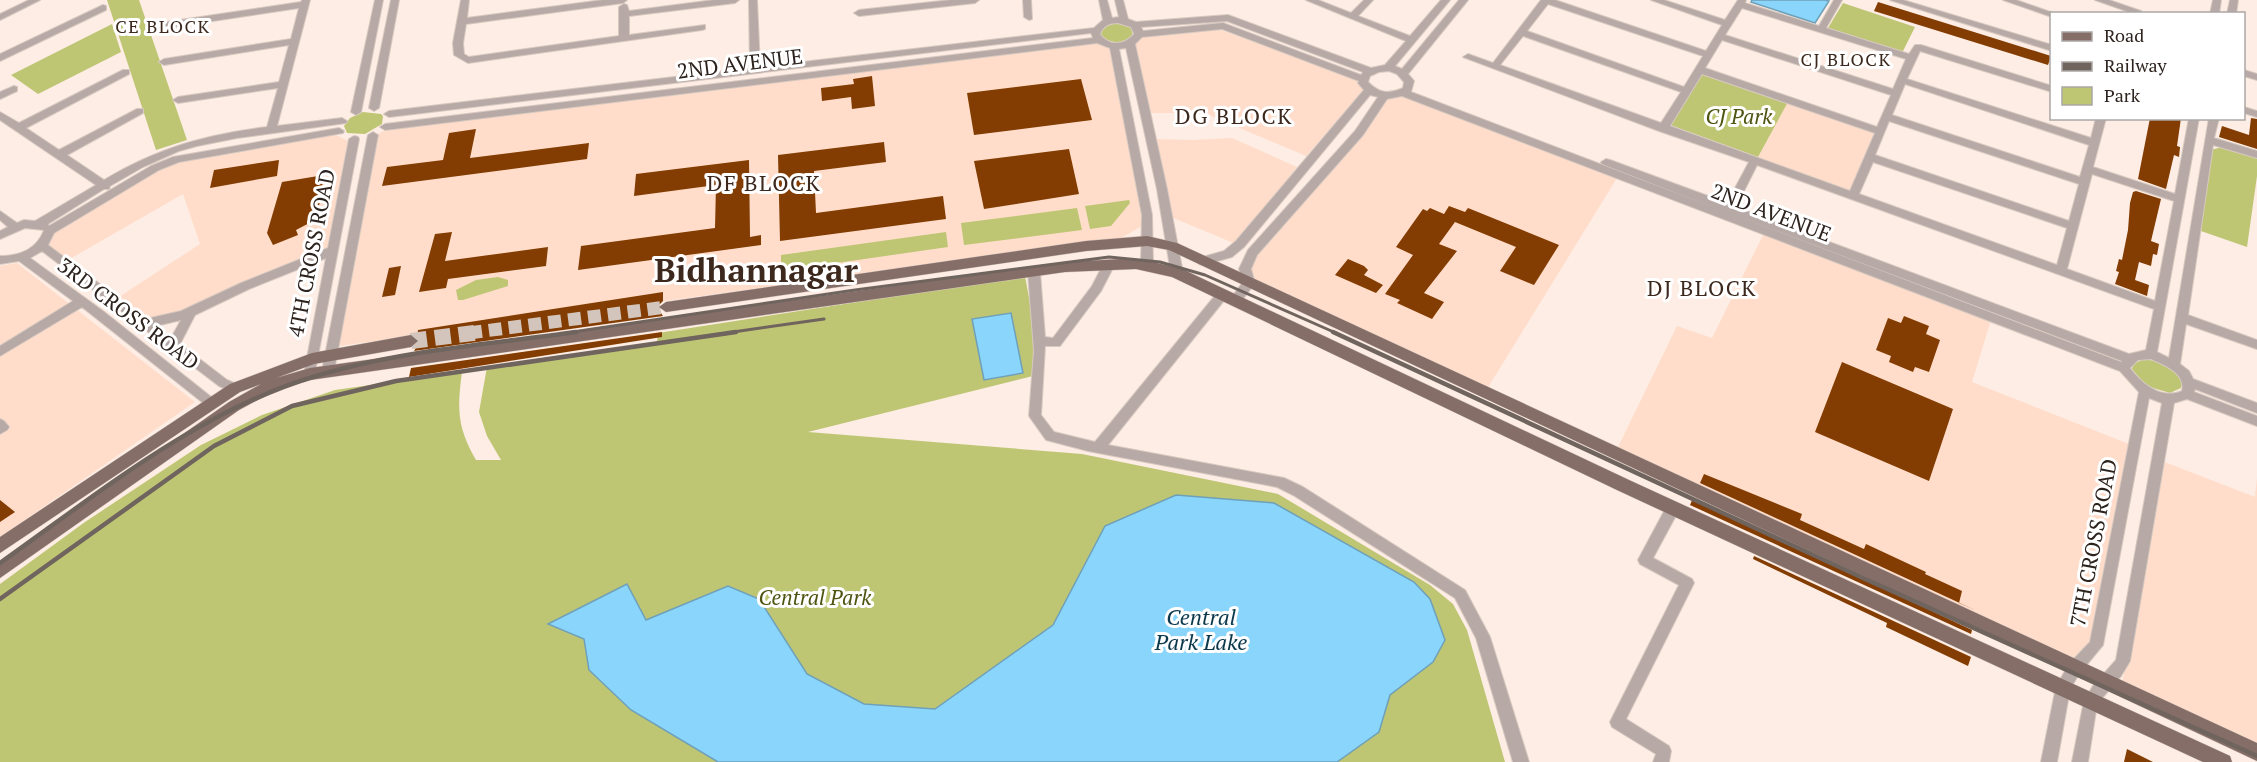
<svg xmlns="http://www.w3.org/2000/svg" width="2257" height="762" font-family="'PT Serif',serif">
  <rect width="100%" height="100%" fill="#fdede4"/>
  <path fill="#ffddca" d="M 1218,29 L 1359,80 L 1364,90 L 1306,156 L 1204,113 L 1149,113 L 1133,45 L 1144,35 Z
    M 1096,43 L 1110,48 L 1144,213 L 1142,226 L 1121,238 L 339,346 L 375,136 L 387,129 Z
    M 1405,96 L 1617,178 L 1487,389 L 1256,280 L 1252,272 L 1253,254 L 1386,100 Z
    M 1788,102 L 1875,131 L 1850,193 L 1758,157 Z
    M 336,135 L 348,141 L 327,250 L 188,310 L 150,319 L 119,297 L 200,244 L 183,194 L 68,260 L 47,244 L 56,230 L 153,171 L 172,163 L 205,154 Z
    M 1232,138 L 1297,167 L 1236,244 L 1171,217 L 1153,139 L 1193,140 Z
    M 1764,233 L 1991,320 L 1972,382 L 2129,444 L 2089,646 L 2072,664 L 1617,449 L 1677,326 L 1712,338 Z
    M 17,263 L 195,402 L 0,537 L 0,266 Z
    M 2162,461 L 2255,497 L 2257,478 L 2257,746 L 2122,684 Z"/>
  <path fill="#bec674" d="M 107,0 L 139,0 L 187,140 L 156,150 Z
    M 1843,3 L 1915,27 L 1902,53 L 1828,28 Z
    M 1116,23 L 1131,27 L 1133,37 L 1118,43 L 1103,39 L 1100,32 L 1105,26 Z
    M 112,24 L 121,52 L 38,94 L 11,75 Z
    M 1703,73 L 1788,102 L 1758,157 L 1670,125 Z
    M 363,112 L 381,114 L 383,116 L 382,124 L 365,134 L 347,133 L 344,126 L 350,118 Z
    M 2227,146 L 2257,155 L 2257,176 L 2247,247 L 2201,231 L 2210,150 Z
    M 1129,200 L 1130,203 L 1111,226 L 1090,229 L 1085,206 Z
    M 1077,208 L 1082,230 L 964,245 L 961,223 Z
    M 946,232 L 948,247 L 781,271 L 781,255 Z
    M 1025,276 L 1034,325 L 1033,376 L 808,432 L 1082,454 L 1278,494 L 1430,585 L 1453,604 L 1467,630 L 1505,762 L 0,762 L 0,584 L 85,522 L 201,445 L 262,415 L 335,390 L 462,372 C 457,409 457,427 476,460 L 501,460 L 487,436 L 479,412 L 487,367 L 657,342 L 658,333 Z
    M 498,277 L 508,280 L 508,286 L 463,300 L 458,300 L 456,290 L 476,280 Z
    M 2144,359 C 2159,361 2176,367 2182,383 L 2181,388 L 2170,393 L 2146,386 L 2132,369 L 2133,364 Z"/>
  <path fill="#8ad5fb" stroke="#6ea0b9" stroke-width="1.5" d="M 1752,0 L 1825,0 L 1829,1 L 1815,23 L 1751,2 Z
    M 1011,313 L 1023,373 L 984,380 L 972,319 Z
    M 1176,495 L 1274,503 L 1414,582 L 1430,599 L 1445,640 L 1433,662 L 1390,695 L 1379,732 L 1337,762 L 718,762 L 631,710 L 589,670 L 584,639 L 548,624 L 627,584 L 646,620 L 728,586 L 759,599 L 807,674 L 864,704 L 935,709 L 1053,625 L 1105,526 Z"/>
  <path fill="#833c01" d="M 1878,2 L 2051,56 L 2048,65 L 1874,11 Z
    M 872,76 L 875,106 L 852,109 L 851,97 L 822,101 L 821,88 L 854,84 L 853,79 Z
    M 1081,79 L 1092,120 L 974,135 L 967,93 Z
    M 2150,118 L 2181,118 L 2177,146 L 2180,147 L 2179,157 L 2174,155 L 2166,189 L 2138,179 Z
    M 2251,118 L 2257,119 L 2257,149 L 2219,137 L 2222,126 L 2249,135 Z
    M 476,129 L 470,158 L 589,143 L 587,159 L 382,186 L 387,167 L 443,160 L 449,133 Z
    M 884,142 L 886,162 L 814,171 L 816,213 L 943,196 L 946,219 L 780,241 L 778,155 Z
    M 1069,149 L 1079,194 L 984,209 L 974,161 Z
    M 279,160 L 277,176 L 210,188 L 214,170 Z
    M 749,160 L 750,237 L 761,235 L 761,245 L 578,270 L 581,246 L 715,228 L 716,185 L 634,196 L 636,174 Z
    M 324,175 L 317,219 L 296,230 L 298,235 L 273,245 L 267,233 L 282,182 Z
    M 2136,191 L 2161,199 L 2151,241 L 2159,244 L 2157,255 L 2153,254 L 2151,266 L 2139,262 L 2135,280 L 2149,285 L 2147,296 L 2115,284 L 2119,272 L 2116,271 L 2119,259 L 2122,260 L 2128,230 L 2130,203 L 2133,192 Z
    M 1449,206 L 1465,212 L 1468,208 L 1559,245 L 1534,285 L 1500,271 L 1516,247 L 1455,222 L 1439,244 L 1457,251 L 1424,293 L 1444,302 L 1432,319 L 1397,303 L 1400,300 L 1385,294 L 1413,255 L 1396,247 L 1423,209 L 1427,211 L 1430,208 L 1444,214 Z
    M 452,232 L 445,261 L 548,247 L 546,266 L 448,279 L 446,288 L 419,292 L 435,234 Z
    M 1348,259 L 1364,266 L 1368,270 L 1364,275 L 1383,285 L 1376,293 L 1335,275 Z
    M 401,266 L 395,295 L 382,297 L 389,268 Z
    M 663,292 L 663,301 L 657,307 L 663,316 L 414,351 L 420,341 L 417,337 L 418,330 Z
    M 1904,316 L 1929,326 L 1926,334 L 1940,340 L 1929,372 L 1915,367 L 1913,372 L 1889,362 L 1891,356 L 1876,350 L 1888,318 L 1901,323 Z
    M 662,332 L 662,337 L 409,377 L 411,368 Z
    M 1842,362 L 1953,409 L 1929,481 L 1815,432 Z
    M 1704,474 L 1802,514 L 1800,520 L 1864,549 L 1866,544 L 1926,572 L 1925,574 L 1962,591 L 1959,603 L 1977,611 L 1700,483 Z
    M 1693,498 L 1972,630 L 1971,634 L 1690,505 Z
    M 0,500 L 15,512 L 0,522 Z
    M 1754,556 L 1971,657 L 1968,666 L 1886,627 L 1887,623 L 1753,559 Z
    M 2127,749 L 2153,762 L 2124,762 Z"/>
  <g fill="none" stroke-linecap="round" stroke-linejoin="round">
    <path stroke="#d3c5bc" stroke-width="13" stroke-dasharray="13 7" stroke-linecap="butt" d="M 469,333 L 666,307"/>
    <path stroke="#d3c5bc" stroke-width="16" stroke-dasharray="16 8" stroke-linecap="butt" d="M 411,341 L 481,332"/>
    <g stroke="#d8c9c0" stroke-width="2">
      <path id="minor" d="M 29,0 L 40,0 L 0,20 L 0,14 Z
        M 302,0 L 310,0 L 277,126 L 342,118 L 347,121 L 346,123 L 237,138 L 197,146 L 179,151 L 143,167 L 110,186 L 109,189 L 104,189 L 48,224 L 49,226 L 151,166 L 173,157 L 339,128 L 344,131 L 343,133 L 179,162 L 159,170 L 54,233 L 48,245 L 146,319 L 181,311 L 241,283 L 328,248 L 349,139 L 354,136 L 358,137 L 359,139 L 314,377 L 306,377 L 304,374 L 326,258 L 249,289 L 195,315 L 180,344 L 227,380 L 239,385 L 241,388 L 239,391 L 235,393 L 219,386 L 42,251 L 30,258 L 103,311 L 215,400 L 217,403 L 215,406 L 207,406 L 82,307 L 0,356 L 0,346 L 73,301 L 19,261 L 0,264 L 0,256 C 20,256 37,249 44,230 L 25,228 L 0,239 L 0,231 L 8,227 L 0,220 L 0,211 L 17,223 L 24,220 L 35,221 L 96,185 L 0,120 L 0,112 L 19,123 L 123,70 L 129,70 L 129,74 L 26,128 L 59,150 L 137,109 L 143,109 L 143,113 L 67,155 L 104,180 C 158,148 204,135 267,127 L 278,88 L 178,103 L 173,100 L 178,97 L 279,82 L 289,45 L 164,65 L 159,62 L 164,59 L 291,39 L 299,8 L 153,30 L 148,27 L 153,24 L 301,2 ZM 181,320 L 171,338 L 156,326 Z
        M 375,0 L 383,0 L 361,112 L 356,115 L 351,112 Z
        M 391,0 L 399,0 L 379,108 L 374,111 L 369,108 Z
        M 461,0 L 469,0 L 467,18 L 603,0 L 627,0 L 623,3 L 466,24 L 463,43 L 464,54 L 469,57 L 619,36 L 619,7 L 624,4 L 627,5 L 629,11 L 714,0 L 739,0 L 735,3 L 629,16 L 629,35 L 705,25 L 705,29 L 702,30 L 468,63 L 454,55 L 453,43 Z
        M 749,0 L 757,0 L 760,67 L 1094,28 L 1103,20 L 1099,0 L 1107,0 L 1112,18 L 1119,17 L 1115,0 L 1123,0 L 1128,19 L 1136,22 L 1228,15 L 1371,68 L 1385,65 L 1406,41 L 1306,0 L 1318,0 L 1351,13 L 1364,0 L 1373,0 L 1358,16 L 1410,36 L 1441,0 L 1450,0 L 1395,66 L 1402,69 L 1459,0 L 1468,0 L 1408,74 L 1414,81 L 1411,92 L 1723,211 L 1602,164 L 1601,162 L 1606,159 L 1610,160 L 1727,203 L 1749,162 L 1659,131 L 1463,57 L 1468,54 L 1493,63 L 1541,0 L 1555,0 L 1706,51 L 1722,25 L 1651,0 L 1664,0 L 1725,20 L 1738,0 L 1746,0 L 1745,3 L 1819,26 L 1834,0 L 1842,0 L 1826,28 L 1909,54 L 1915,45 L 1921,45 L 2052,86 L 2052,92 L 1920,51 L 1907,79 L 2091,138 L 2096,118 L 2106,118 L 2093,167 L 2175,194 L 2189,118 L 2199,118 L 2157,352 L 2169,358 L 2209,118 L 2219,118 L 2214,138 L 2257,151 L 2257,158 L 2213,145 L 2188,315 L 2257,340 L 2257,349 L 2186,324 L 2180,364 L 2189,371 L 2193,379 L 2257,403 L 2257,413 L 2195,389 L 2194,392 L 2257,416 L 2257,426 L 2187,399 L 2174,403 L 2130,661 L 2121,676 L 2097,704 L 2088,762 L 2072,762 L 2084,701 L 2093,686 L 2116,660 L 2162,403 L 2149,398 L 2103,645 L 2079,674 L 2070,689 L 2057,762 L 2041,762 L 2056,687 L 2069,664 L 2090,642 L 2139,392 L 2120,371 L 1402,96 L 1387,99 L 1363,135 L 1257,255 L 1251,269 L 1255,283 L 1239,304 L 1235,305 L 1229,301 L 1243,282 L 1239,269 L 1248,250 L 1355,131 L 1378,97 L 1370,95 L 1244,247 L 1232,257 L 1203,265 L 1199,264 L 1197,261 L 1199,258 L 1224,251 L 1236,241 L 1364,90 L 1358,83 L 1359,81 L 1222,29 L 1142,37 L 1135,44 L 1167,189 L 1183,273 L 1177,277 L 1171,273 L 1157,189 L 1126,48 L 1119,49 L 1152,215 L 1153,264 L 1147,268 L 1141,264 L 1142,215 L 1110,48 L 1097,43 L 385,130 L 380,127 L 385,124 L 1093,38 L 1091,33 L 389,117 L 384,114 L 389,111 L 750,68 ZM 1548,4 L 1703,56 L 1684,87 L 1527,31 ZM 1742,8 L 1906,59 L 1893,89 L 1725,35 ZM 1227,21 L 1363,72 L 1361,75 L 1223,23 L 1143,31 L 1141,27 ZM 1118,23 L 1131,27 L 1134,34 C 1125,45 1109,47 1100,34 C 1103,26 1109,23 1118,23 ZM 1523,36 L 1681,92 L 1661,123 L 1500,65 ZM 1722,40 L 1891,95 L 1877,127 L 1705,68 ZM 1389,71 L 1397,74 L 1404,82 L 1403,88 C 1388,94 1380,94 1368,82 L 1370,76 L 1379,72 ZM 1702,74 L 1875,133 L 1850,191 L 1670,126 ZM 1905,84 L 2089,145 L 2080,177 L 1892,115 ZM 1889,121 L 2079,184 L 2069,221 L 1875,155 ZM 1873,162 L 2067,228 L 2057,265 L 1859,194 ZM 1757,165 L 2154,309 L 2146,350 L 2129,354 L 1736,207 ZM 2092,174 L 2174,201 L 2155,301 L 2067,269 ZM 1732,214 L 2122,361 L 2121,362 ZM 2151,359 C 2164,365 2186,373 2182,391 C 2161,400 2142,384 2130,368 L 2138,360 Z
        M 951,0 L 979,0 L 975,3 L 859,16 L 854,13 L 859,10 Z
        M 1023,0 L 1031,0 L 1032,19 L 1029,20 L 1024,17 Z
        M 1890,0 L 1903,0 L 2052,45 L 2052,51 Z
        M 2003,0 L 2016,0 L 2056,14 L 2049,16 Z
        M 2095,0 L 2109,0 L 2141,11 L 2135,14 Z
        M 2213,0 L 2221,0 L 2219,14 L 2210,14 Z
        M 2230,0 L 2238,0 L 2236,14 L 2227,14 Z
        M 103,5 L 106,6 L 106,10 L 0,61 L 0,54 Z
        M 2244,70 L 2257,74 L 2257,80 L 2244,76 Z
        M 14,86 L 17,87 L 17,91 L 0,99 L 0,92 Z
        M 2244,107 L 2257,111 L 2257,117 L 2244,113 Z
        M 373,132 L 378,135 L 334,371 L 332,374 L 324,374 L 322,371 L 368,135 Z
        M 1109,260 L 1115,264 L 1101,291 L 1060,346 L 1045,346 L 1041,415 L 1054,432 L 1095,442 L 1218,292 L 1226,292 L 1228,295 L 1226,298 L 1108,445 L 1284,478 L 1303,487 L 1465,590 L 1490,637 L 1529,762 L 1513,762 L 1476,638 L 1455,598 L 1293,495 L 1277,487 L 1088,451 L 1050,441 L 1046,440 L 1029,416 L 1034,351 L 1028,272 L 1034,268 L 1040,272 L 1045,337 L 1053,338 L 1092,286 L 1105,261 Z
        M 0,419 L 4,421 L 9,427 L 7,430 L 0,434 Z
        M 1673,503 L 1678,504 L 1680,508 L 1653,558 L 1692,579 L 1694,583 L 1626,719 L 1669,746 L 1671,751 L 1669,762 L 1653,762 L 1656,754 L 1612,727 L 1610,722 L 1679,585 L 1640,564 L 1638,560 L 1668,504 Z"/>
    </g>
    <g stroke="#d8c9c0" stroke-width="1">
      <path id="major" d="M 1147,236 L 1177,243 L 2257,743 L 2257,761 L 1169,250 L 1147,246 L 1086,251 L 666,312 L 659,307 L 666,302 L 1086,241 Z
        M 1122,259 L 1149,261 L 1182,269 L 1629,480 L 2230,756 L 2232,762 L 2203,762 L 1617,490 L 1172,277 L 1136,269 L 1065,272 L 310,380 L 276,390 L 239,410 L 0,578 L 0,562 L 229,402 L 261,384 L 240,392 L 0,553 L 0,537 L 230,384 L 312,353 L 411,335 L 418,341 L 411,347 L 314,364 L 276,378 L 310,368 L 1065,262 Z"/>
    </g>
    <use href="#minor" fill="#b6a9a6" fill-rule="evenodd"/>
    <use href="#major" fill="#856e68" fill-rule="evenodd"/>
    <path stroke="#70645e" stroke-width="3" d="M 566,333 L 855,290 L 1109,257 L 1160,262 L 1205,275 L 1336,333
      M 726,333 L 824,319"/>
    <path stroke="#70645e" stroke-width="4.5" d="M 1333,332 L 1863,578 L 2257,756
      M 0,563 C 99,493 198,411 316,376 C 397,351 491,344 576,332
      M 0,599 L 214,446 L 292,406 L 396,381 L 736,332"/>
  </g>
  <g text-anchor="middle" stroke-width="6" stroke-linejoin="round" paint-order="stroke">
    <g font-size="18" letter-spacing="1.5" fill="#3c281d" stroke="#fff">
      <text x="163" y="33">CE BLOCK</text>
      <text x="1846" y="66">CJ BLOCK</text>
    </g>
    <g font-size="21" fill="#2d231e" stroke="#fff">
      <text transform="translate(740 64) rotate(-7)" y="7">2ND AVENUE</text>
      <text transform="translate(1771 213) rotate(21)" y="7">2ND AVENUE</text>
      <text transform="translate(312 253) rotate(-79)" y="7">4TH CROSS ROAD</text>
      <text transform="translate(128 314) rotate(37)" y="7">3RD CROSS ROAD</text>
      <text transform="translate(2094 543) rotate(-79)" y="7">7TH CROSS ROAD</text>
    </g>
    <g font-size="21" font-style="italic" fill="#505411" stroke="#fff">
      <text x="1739" y="124">CJ Park</text>
      <text x="815" y="605">Central Park</text>
    </g>
    <g font-size="22" letter-spacing="1.5" fill="#3c281d" stroke="#fff">
      <text x="1234" y="124">DG BLOCK</text>
      <text x="764" y="191">DF BLOCK</text>
      <text x="1702" y="296">DJ BLOCK</text>
    </g>
    <g font-size="22" font-style="italic" fill="#0c384c" stroke="#fff">
      <text x="1201" y="625">Central<tspan x="1201" dy="25">Park Lake</tspan></text>
    </g>
    <g font-size="33" font-weight="bold" fill="#3c281d" stroke="#fff">
      <text x="756" y="282">Bidhannagar</text>
    </g>
  </g>
  <rect x="2050" y="12" width="195" height="108" fill="#ffffff" stroke="#aba7a5" stroke-width="1.5"/>
  <rect x="2062" y="32" width="30" height="9" fill="#856e68" stroke="#aba7a5" stroke-width="1.5"/>
  <text x="2104" y="42" font-size="18" fill="#2d231e">Road</text>
  <rect x="2062" y="62" width="30" height="9" fill="#70645e" stroke="#aba7a5" stroke-width="1.5"/>
  <text x="2104" y="72" font-size="18" fill="#2d231e">Railway</text>
  <rect x="2062" y="87" width="30" height="18" fill="#bec674" stroke="#aba7a5" stroke-width="1.5"/>
  <text x="2104" y="102" font-size="18" fill="#2d231e">Park</text>
</svg>
